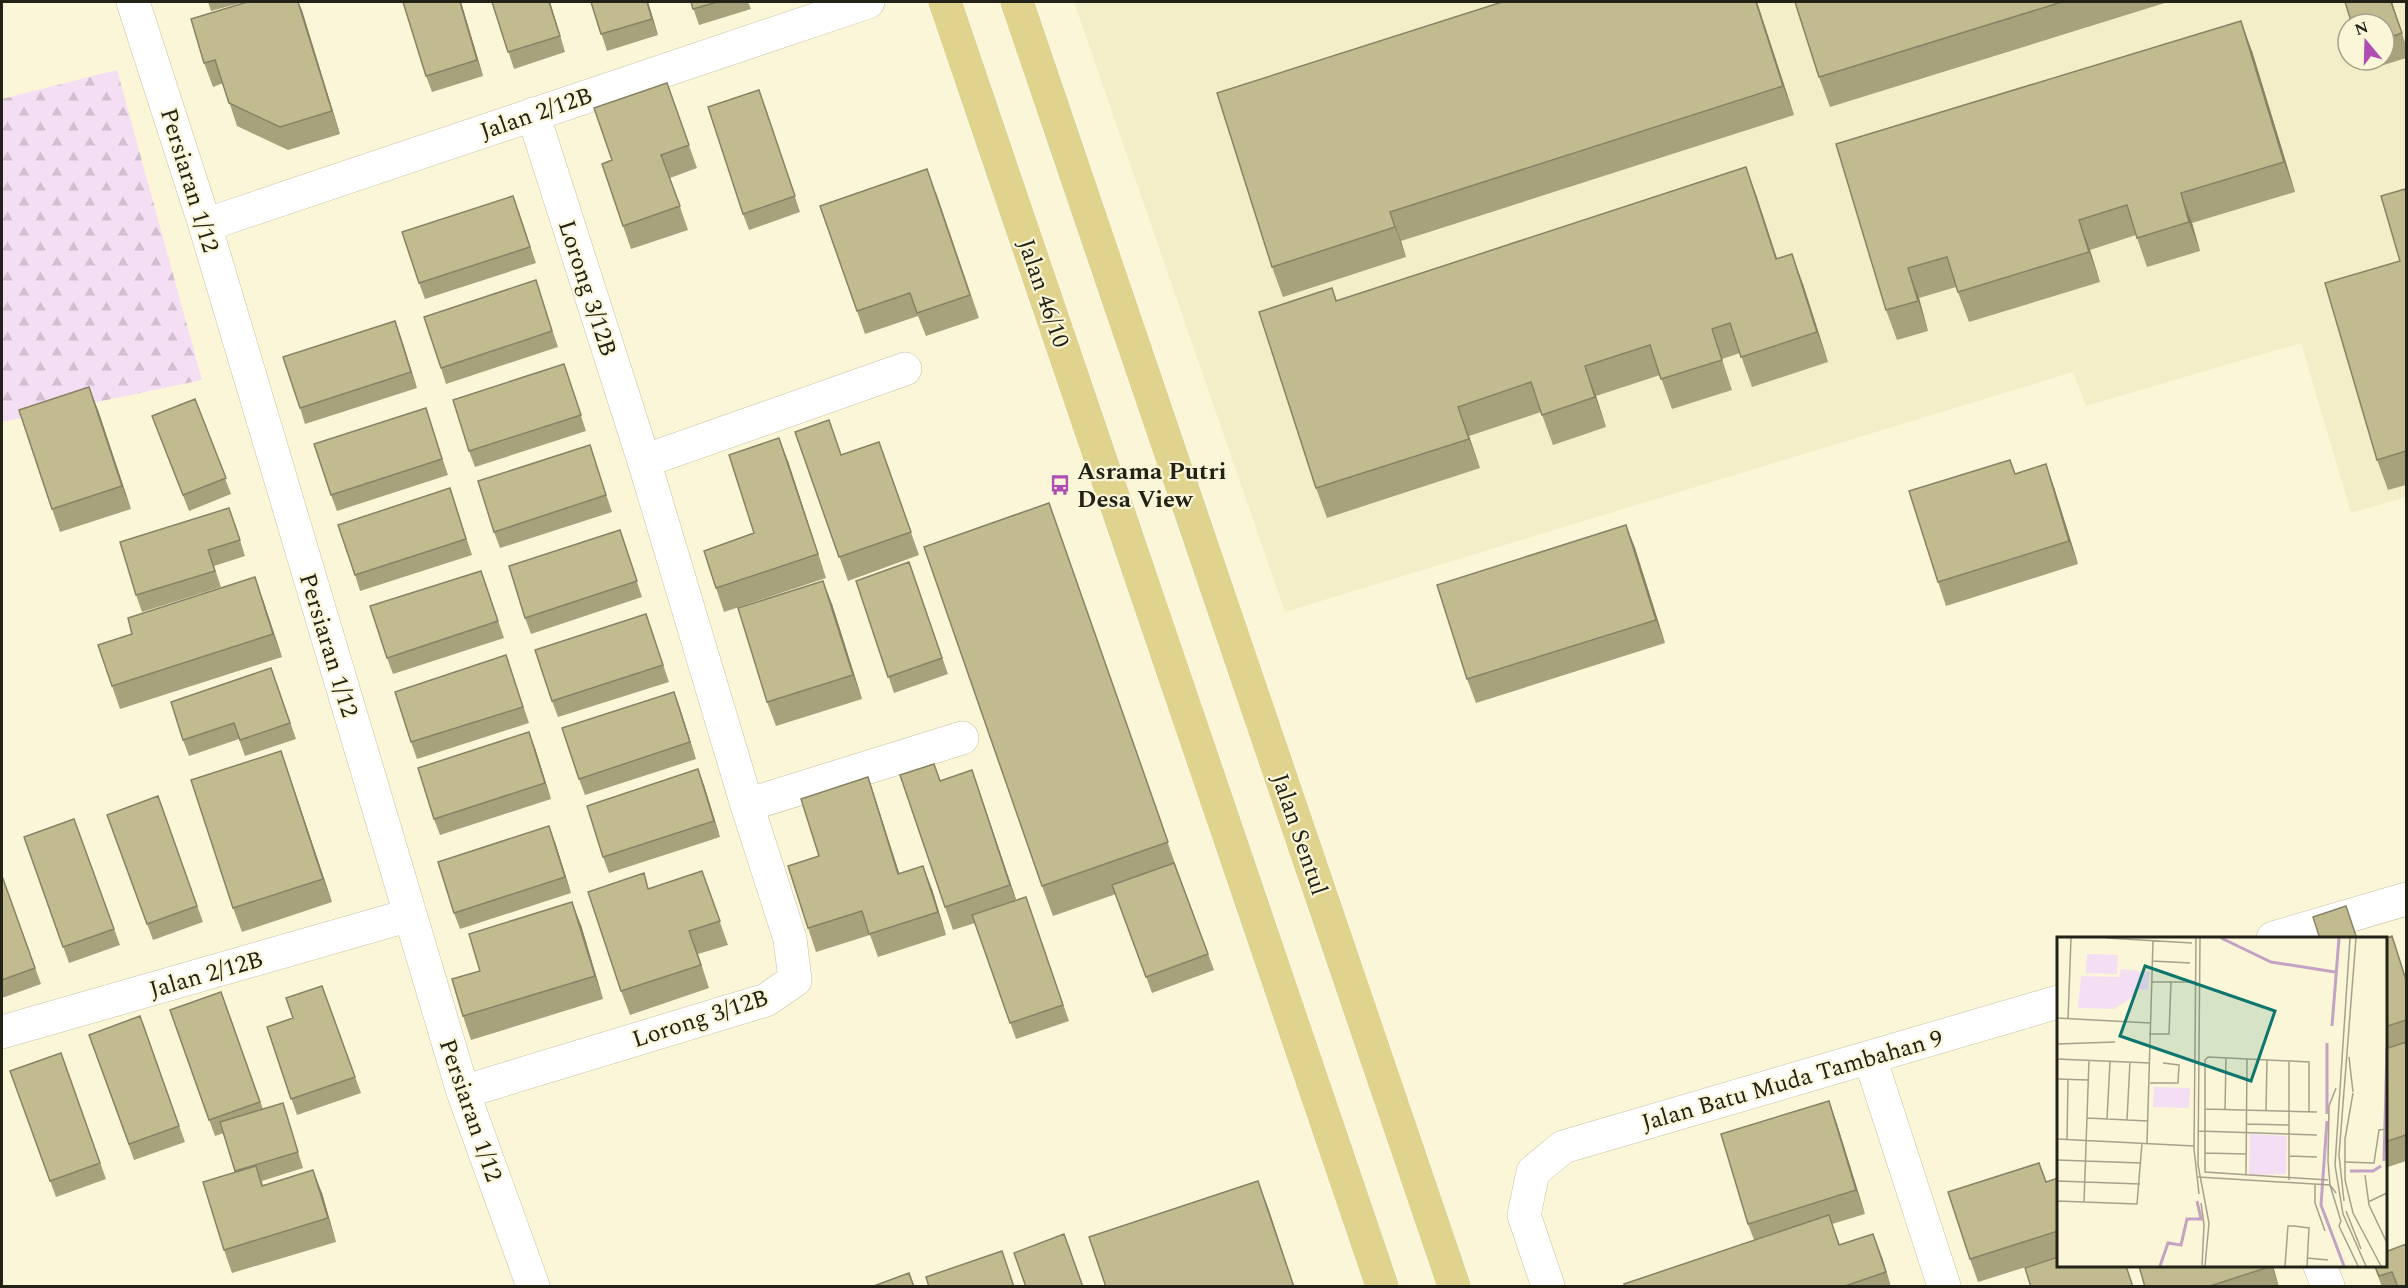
<svg xmlns="http://www.w3.org/2000/svg" width="2408" height="1288" font-family="Spectral,serif">
  <defs>
    <pattern id="forest-firs" width="22" height="20" patternUnits="userSpaceOnUse" patternTransform="scale(1.5)"><rect width="22" height="20" fill="#f4def4"/><path d="M5 1l3.5 6h-7zM16 11l3.5 6h-7z" fill="#d1bed0"/></pattern>
  </defs>
  <rect width="100%" height="100%" fill="#fbf6d8"/>
  <path fill="#f4eec8" fill-rule="evenodd" d="M 1074,2 L 2406,2 L 2406,497 L 2351,513 L 2301,343 L 2086,406 L 2073,372 L 1285,612 ZM 2348,24 L 2384,24 L 2384,60 L 2348,60 Z"/>
  <path fill="url(#forest-firs)" d="M 117,70 L 202,380 L 2,422 L 2,99 Z"/>
  <g fill="none" stroke-linecap="round" stroke-linejoin="round">
    <g stroke="#c6c1a5" stroke-width="34">
      <path id="street" d="M 133,2 L 205,225 L 463,1092 L 533,1286
        M 205,225 L 868,2
        M 644,461 L 905,369
        M 747,805 L 962,738
        M 2273,938 L 2406,899
        M 2,1032 L 410,915
        M 1870,1058 L 1944,1286
        M 463,1092 L 766,1000 L 795,980 L 790,939 L 747,805 L 644,461 L 533,114
        M 2320,1266 L 2328,1286
        M 1548,1286 L 1524,1215 L 1533,1172 L 1563,1147 L 2058,1002"/>
    </g>
    <g stroke="#fff" stroke-width="34">
      <path id="primary" d="M 945,2 L 1382,1286
        M 1017,2 L 1454,1286"/>
    </g>
    <use href="#street" stroke="#fff" stroke-width="33"/>
    <use href="#primary" stroke="#dfd38e" stroke-width="33"/>
  </g>
  <path fill="#a7a17c" d="M 208,2 L 244,2 L 211,11 Z
    M 247,2 L 298,2 L 340,134 L 288,150 L 237,126 L 223,83 L 213,87 L 204,63 Z
    M 461,2 L 483,76 L 432,92 L 426,76 Z
    M 492,2 L 550,2 L 565,52 L 514,69 Z
    M 591,2 L 648,2 L 658,35 L 607,51 Z
    M 691,2 L 748,2 L 751,9 L 699,25 Z
    M 1502,2 L 1757,2 L 1794,115 L 1401,241 L 1406,257 L 1283,297 L 1272,267 Z
    M 1795,2 L 2168,2 L 1830,107 L 1819,77 Z
    M 2392,2 L 2406,46 L 2406,58 L 2368,70 L 2364,60 L 2384,60 L 2384,24 Z
    M 2252,51 L 2295,192 L 2192,223 L 2200,251 L 2147,267 L 2136,235 L 2090,250 L 2100,282 L 1969,322 L 1956,287 L 1919,298 L 1928,331 L 1897,340 L 1886,310 L 1836,144 Z
    M 667,83 L 697,168 L 670,178 L 688,230 L 631,249 L 623,226 L 612,160 Z
    M 765,106 L 800,212 L 749,230 L 743,214 Z
    M 1746,167 L 1777,259 L 1803,284 L 1828,362 L 1752,387 L 1740,353 L 1722,359 L 1732,390 L 1672,409 L 1660,375 L 1596,396 L 1606,427 L 1553,445 L 1541,412 L 1469,436 L 1480,468 L 1327,518 L 1316,488 L 1332,288 L 1337,301 Z
    M 936,192 L 979,318 L 926,336 L 918,316 L 865,334 L 820,206 Z
    M 2406,193 L 2406,485 L 2388,490 L 2377,460 L 2400,261 Z
    M 519,212 L 536,263 L 425,299 L 419,283 Z
    M 541,296 L 558,347 L 446,384 L 441,368 Z
    M 395,321 L 417,388 L 305,424 L 300,408 Z
    M 564,364 L 586,431 L 475,467 L 469,451 Z
    M 195,399 L 231,494 L 189,511 L 152,416 Z
    M 98,410 L 131,509 L 60,532 L 52,509 Z
    M 431,424 L 448,475 L 337,511 L 331,495 Z
    M 795,432 L 841,455 L 879,442 L 919,555 L 848,581 Z
    M 595,461 L 612,512 L 500,548 L 494,532 Z
    M 788,461 L 826,578 L 724,612 L 716,588 L 754,533 Z
    M 2015,474 L 2054,487 L 2078,564 L 1946,606 L 1938,582 Z
    M 450,488 L 472,555 L 360,591 L 355,575 Z
    M 1049,503 L 1178,872 L 1214,970 L 1152,993 L 1116,894 L 1053,916 L 1042,886 Z
    M 235,524 L 245,556 L 214,566 L 221,587 L 142,612 L 136,595 Z
    M 1626,525 L 1635,548 L 1665,643 L 1476,703 L 1467,679 Z
    M 620,530 L 642,597 L 531,634 L 525,618 Z
    M 909,562 L 948,674 L 894,693 L 856,581 Z
    M 481,571 L 504,638 L 393,674 L 387,658 Z
    M 263,600 L 282,657 L 120,709 L 112,686 Z
    M 832,604 L 862,699 L 776,726 L 767,702 Z
    M 646,614 L 669,682 L 558,717 L 552,701 Z
    M 506,655 L 529,723 L 417,759 L 411,742 Z
    M 277,684 L 296,739 L 245,756 L 239,739 L 189,756 L 183,740 Z
    M 674,692 L 696,759 L 585,795 L 579,779 Z
    M 535,748 L 551,799 L 440,835 L 434,819 Z
    M 281,751 L 332,902 L 242,932 L 233,908 Z
    M 868,777 L 876,801 L 899,874 L 932,889 L 946,935 L 878,957 L 870,935 L 816,952 L 808,928 L 819,856 Z
    M 941,781 L 980,793 L 1016,900 L 1026,897 L 1069,1021 L 1016,1039 L 975,923 L 953,930 L 945,907 Z
    M 704,785 L 720,837 L 609,873 L 603,857 Z
    M 158,796 L 203,922 L 153,940 L 107,815 Z
    M 74,819 L 120,945 L 69,963 L 24,837 Z
    M 555,842 L 571,893 L 460,929 L 454,913 Z
    M 702,871 L 728,945 L 698,954 L 709,988 L 630,1015 L 621,991 L 649,889 Z
    M 2,876 L 41,984 L 2,998 Z
    M 581,925 L 603,999 L 471,1040 L 463,1016 L 480,971 Z
    M 2392,936 L 2406,978 L 2406,1161 L 2385,1168 L 2385,939 Z
    M 322,986 L 361,1093 L 297,1115 L 267,1027 L 293,1018 Z
    M 221,992 L 263,1109 L 283,1103 L 303,1168 L 262,1181 L 263,1185 L 322,1193 L 336,1242 L 232,1273 L 224,1250 L 235,1172 L 224,1133 L 215,1136 L 170,1010 Z
    M 140,1016 L 185,1142 L 134,1160 L 89,1035 Z
    M 61,1053 L 106,1179 L 56,1197 L 10,1071 Z
    M 1829,1101 L 1837,1124 L 1865,1214 L 1832,1224 L 1840,1245 L 1882,1257 L 1891,1287 L 1625,1287 L 1754,1240 L 1748,1224 Z
    M 2058,1178 L 2058,1257 L 1978,1282 L 1970,1259 L 2046,1182 Z
    M 2406,1244 L 2406,1287 L 2382,1287 L 2374,1266 Z
    M 2273,1266 L 2279,1287 L 2145,1287 Z"/>
  <path fill="#888365" d="M 298,2 L 302,10 L 340,134 L 332,111 Z
    M 460,2 L 461,2 L 483,76 L 477,60 Z
    M 549,2 L 550,2 L 565,52 L 560,36 Z
    M 647,2 L 648,2 L 658,35 L 652,19 Z
    M 1756,2 L 1757,2 L 1794,115 L 1783,86 Z
    M 2391,2 L 2392,2 L 2406,47 Z
    M 2241,21 L 2252,51 L 2295,192 L 2284,162 Z
    M 1746,167 L 1757,197 L 1787,289 L 1776,259 Z
    M 2181,193 L 2192,223 L 2200,251 L 2189,222 Z
    M 1390,212 L 1401,241 L 1406,257 L 1395,227 Z
    M 2079,220 L 2090,250 L 2100,282 L 2089,252 Z
    M 1792,254 L 1803,284 L 1828,362 L 1817,332 Z
    M 1908,268 L 1919,298 L 1928,331 L 1918,301 Z
    M 395,321 L 401,337 L 417,388 L 411,372 Z
    M 1585,366 L 1596,396 L 1606,427 L 1595,397 Z
    M 89,387 L 98,410 L 131,509 L 122,486 Z
    M 1458,407 L 1469,436 L 1480,468 L 1469,439 Z
    M 779,438 L 788,461 L 826,578 L 818,554 Z
    M 2046,464 L 2054,487 L 2078,564 L 2069,541 Z
    M 1626,525 L 1635,548 L 1665,643 L 1656,620 Z
    M 255,577 L 263,600 L 282,657 L 273,634 Z
    M 823,581 L 832,604 L 862,699 L 853,675 Z
    M 674,692 L 680,708 L 696,759 L 690,742 Z
    M 529,732 L 535,748 L 551,799 L 545,783 Z
    M 281,751 L 289,774 L 332,902 L 323,879 Z
    M 698,769 L 704,785 L 720,837 L 714,821 Z
    M 972,770 L 980,793 L 1019,908 L 1010,885 Z
    M 868,777 L 876,801 L 907,897 L 898,874 Z
    M 549,826 L 555,842 L 571,893 L 565,877 Z
    M 923,866 L 932,889 L 946,935 L 938,912 Z
    M 572,902 L 581,925 L 603,999 L 595,976 Z
    M 1829,1101 L 1837,1124 L 1865,1214 L 1856,1190 Z
    M 313,1170 L 322,1193 L 336,1242 L 328,1218 Z
    M 1258,1181 L 1269,1210 L 1294,1287 Z
    M 1873,1234 L 1882,1257 L 1891,1287 L 1886,1272 Z
    M 2272,1266 L 2273,1266 L 2279,1287 Z"/>
  <path fill="#c2bb90" stroke="#888365" stroke-width="1.5" d="M 247,2 L 298,2 L 332,111 L 280,127 L 229,103 L 215,60 L 204,63 L 191,19 Z
    M 403,2 L 460,2 L 477,60 L 426,76 Z
    M 492,2 L 549,2 L 560,36 L 508,52 Z
    M 591,2 L 647,2 L 652,19 L 601,34 Z
    M 691,2 L 717,2 L 693,9 Z
    M 1502,2 L 1756,2 L 1783,86 L 1390,212 L 1395,227 L 1272,267 L 1217,93 Z
    M 1795,2 L 2062,2 L 1819,77 Z
    M 2345,2 L 2391,2 L 2402,33 L 2384,39 L 2384,24 L 2352,24 Z
    M 2241,21 L 2284,162 L 2181,193 L 2189,222 L 2137,238 L 2127,205 L 2079,220 L 2089,252 L 1958,292 L 1947,257 L 1908,268 L 1918,301 L 1886,310 L 1836,144 Z
    M 667,83 L 689,145 L 661,155 L 680,206 L 623,226 L 602,164 L 612,160 L 594,108 Z
    M 759,90 L 795,196 L 743,214 L 708,107 Z
    M 1746,167 L 1776,259 L 1792,254 L 1817,332 L 1741,357 L 1730,323 L 1712,329 L 1722,360 L 1661,379 L 1650,345 L 1585,366 L 1595,397 L 1542,415 L 1531,382 L 1458,407 L 1469,439 L 1316,488 L 1259,312 L 1332,288 L 1336,301 Z
    M 927,169 L 970,295 L 917,313 L 910,293 L 857,311 L 820,206 Z
    M 2405,189 L 2406,194 L 2406,451 L 2377,460 L 2325,283 L 2400,261 L 2381,196 Z
    M 513,196 L 530,247 L 419,283 L 402,232 Z
    M 536,280 L 552,331 L 441,368 L 424,317 Z
    M 395,321 L 411,372 L 300,408 L 283,357 Z
    M 564,364 L 581,415 L 469,451 L 453,400 Z
    M 89,387 L 122,486 L 52,509 L 19,410 Z
    M 195,399 L 226,478 L 183,495 L 152,416 Z
    M 426,408 L 442,459 L 331,495 L 314,444 Z
    M 829,420 L 841,455 L 879,442 L 911,532 L 839,557 L 795,432 Z
    M 779,438 L 818,554 L 716,588 L 704,551 L 754,533 L 729,455 Z
    M 590,445 L 606,495 L 494,532 L 478,481 Z
    M 2010,460 L 2015,474 L 2046,464 L 2069,541 L 1938,582 L 1909,491 Z
    M 450,488 L 466,539 L 355,575 L 338,525 Z
    M 1049,503 L 1168,842 L 1042,886 L 924,547 Z
    M 229,508 L 240,540 L 208,550 L 215,571 L 136,595 L 120,542 Z
    M 1626,525 L 1656,620 L 1467,679 L 1437,585 Z
    M 620,530 L 637,581 L 525,618 L 509,566 Z
    M 909,562 L 942,658 L 888,677 L 856,581 Z
    M 481,571 L 498,621 L 387,658 L 370,606 Z
    M 255,577 L 273,634 L 112,686 L 98,645 L 132,634 L 128,618 Z
    M 823,581 L 853,675 L 767,702 L 738,608 Z
    M 646,614 L 663,665 L 552,701 L 535,650 Z
    M 506,655 L 523,707 L 411,742 L 395,692 Z
    M 271,668 L 290,723 L 240,740 L 234,723 L 183,740 L 171,702 Z
    M 674,692 L 690,742 L 579,779 L 562,728 Z
    M 529,732 L 545,783 L 434,819 L 418,768 Z
    M 281,751 L 323,879 L 233,908 L 191,780 Z
    M 934,764 L 940,781 L 972,770 L 1010,885 L 945,907 L 900,775 Z
    M 698,769 L 714,821 L 603,857 L 587,806 Z
    M 868,777 L 898,874 L 923,866 L 938,912 L 869,934 L 862,911 L 808,928 L 788,866 L 819,856 L 801,799 Z
    M 158,796 L 197,906 L 147,924 L 107,815 Z
    M 74,819 L 114,929 L 63,947 L 24,837 Z
    M 549,826 L 565,877 L 454,913 L 438,862 Z
    M 1174,863 L 1208,954 L 1146,977 L 1112,885 Z
    M 702,871 L 720,921 L 689,931 L 701,965 L 621,991 L 588,892 L 644,873 L 648,889 Z
    M 2,876 L 35,968 L 2,980 Z
    M 1026,897 L 1063,1005 L 1010,1023 L 972,915 Z
    M 572,902 L 595,976 L 463,1016 L 452,979 L 480,971 L 469,934 Z
    M 2346,906 L 2357,939 L 2320,939 L 2313,917 Z
    M 2392,936 L 2406,980 L 2406,1020 L 2385,1027 L 2385,939 L 2384,939 Z
    M 322,986 L 355,1077 L 291,1099 L 267,1027 L 293,1018 L 286,998 Z
    M 221,992 L 260,1102 L 209,1120 L 170,1010 Z
    M 140,1016 L 179,1126 L 129,1144 L 89,1035 Z
    M 2406,1042 L 2406,1135 L 2385,1142 L 2385,1049 Z
    M 61,1053 L 100,1163 L 50,1181 L 10,1071 Z
    M 1829,1101 L 1856,1190 L 1748,1224 L 1721,1134 Z
    M 283,1103 L 298,1152 L 235,1171 L 220,1122 Z
    M 2039,1163 L 2046,1182 L 2058,1178 L 2058,1231 L 1970,1259 L 1948,1192 Z
    M 256,1166 L 262,1186 L 313,1170 L 328,1218 L 224,1250 L 203,1182 Z
    M 1258,1181 L 1294,1287 L 1106,1287 L 1089,1237 Z
    M 1829,1215 L 1839,1245 L 1873,1234 L 1886,1272 L 1842,1287 L 1625,1287 L 1624,1284 Z
    M 1064,1234 L 1083,1287 L 1026,1287 L 1014,1253 Z
    M 2406,1244 L 2406,1287 L 2398,1287 L 2392,1272 L 2379,1276 L 2375,1266 L 2385,1266 L 2385,1252 Z
    M 1002,1251 L 1014,1287 L 929,1287 L 926,1277 Z
    M 2058,1257 L 2058,1266 L 2126,1266 L 2133,1287 L 2031,1287 L 2025,1268 Z
    M 2139,1266 L 2272,1266 L 2207,1287 L 2145,1287 Z
    M 909,1273 L 914,1287 L 871,1287 Z"/>
  <defs>
    <g id="bus-bare" transform="scale(1.62)"><path d="M-5-6H5V4H4V6H2V4H-2V6H-4V4H-5ZM-3.5-4V0h7V-4ZM-3.5 1.2v1.5H-2V1.2ZM2 1.2v1.5H3.5V1.2Z" fill="#b04db3" stroke="#fbf6d8" stroke-width="2.5" paint-order="stroke"/></g>
  </defs>
  <g fill-rule="evenodd">
    <use href="#bus-bare" x="1060" y="485"/>
  </g>
  <g text-anchor="middle" stroke-width="4.5" stroke-linejoin="round" paint-order="stroke">
    <g font-size="24" fill="#232217" stroke="#fbf6d8">
      <text transform="translate(536 113) rotate(-19)" y="8">Jalan 2/12B</text>
      <text transform="translate(190 180) rotate(73)" y="8">Persiaran 1/12</text>
      <text transform="translate(588 288) rotate(72)" y="8">Lorong 3/12B</text>
      <text transform="translate(1044 293) rotate(71)" y="8">Jalan 46/10</text>
      <text transform="translate(329 645) rotate(73)" y="8">Persiaran 1/12</text>
      <text transform="translate(1300 834) rotate(71)" y="8">Jalan Sentul</text>
      <text transform="translate(206 974) rotate(-16)" y="8">Jalan 2/12B</text>
      <text transform="translate(700 1018) rotate(-18)" y="8">Lorong 3/12B</text>
      <text transform="translate(1792 1080) rotate(-16)" y="8">Jalan Batu Muda Tambahan 9</text>
      <text transform="translate(471 1110) rotate(71)" y="8">Persiaran 1/12</text>
    </g>
    <g font-size="24" font-weight="bold" fill="#232217" stroke="#fbf6d8" text-anchor="start">
      <text x="1077" y="479">Asrama Putri<tspan x="1077" dy="28">Desa View</tspan></text>
    </g>
  </g>
  <g transform="translate(2057 937)">
    <rect width="330" height="330" fill="#fbf6d8"/>
    <path d="M 193,197 L 230,199 L 229,237 L 192,238 Z" fill="#f4def4"/>
    <path d="M 64,32 L 93,35 L 91,53 L 80,52 L 77,59 L 57,72 L 21,71 L 24,39 L 62,40 Z" fill="#f4def4"/>
    <path d="M 30,17 L 61,18 L 60,37 L 29,36 ZM 97,150 L 133,151 L 132,171 L 96,170 ZM 206,202 L 225,203 L 225,233 L 205,233 Z" fill="#f4def4"/>
    <path fill="none" stroke="#c3a2c3" stroke-width="3" d="M 164,1 L 214,25 L 278,35M 275,89 L 282,1M 270,177 L 270,106M 270,184 L 264,268 L 287,329M 327,224 L 330,111M 293,234 L 316,234 L 324,229M 103,329 L 111,306 L 124,308 L 130,282 L 144,282 L 140,264"/>
    <path fill="none" stroke="#a5a18b" stroke-width="1.5" d="M 50,1 L 135,6M 139,1 L 137,212 L 142,257M 143,1 L 141,228 L 152,286 L 148,329M 293,1 L 278,228 L 286,277 L 309,329M 95,24 L 133,26M 95,45 L 139,45M 0,81 L 93,86M 11,82 L 14,1M 92,97 L 112,97 L 114,45M 0,107 L 58,105M 292,120 L 296,155M 0,122 L 93,126M 0,142 L 31,143M 93,146 L 121,146 L 122,128 L 106,126M 296,156 L 288,202 L 288,243 L 296,276 L 324,329M 148,172 L 260,175M 168,173 L 169,121M 209,174 L 210,123M 252,175 L 252,125 L 151,120 L 148,123 L 148,235 L 271,243M 30,181 L 91,184M 50,182 L 53,125M 70,183 L 73,125M 190,187 L 232,188M 142,194 L 260,198M 0,202 L 137,209M 10,203 L 11,142M 90,206 L 96,4M 148,216 L 189,217M 232,219 L 260,220M 0,223 L 84,226M 287,225 L 317,226 L 322,193 L 330,192M 189,238 L 190,122M 308,238 L 312,268 L 330,306M 141,240 L 273,248 L 284,284 L 282,289 L 301,329M 232,243 L 232,124M 0,244 L 83,247M 258,248 L 258,266 L 268,294M 279,256 L 273,248 L 271,224 L 272,169 L 279,151M 0,264 L 80,267 L 85,206M 287,264 L 282,218 L 299,1M 27,265 L 32,123M 311,265 L 330,256M 144,266 L 147,288 L 145,329M 289,274 L 304,312M 250,321 L 271,323M 228,329 L 231,289 L 237,289 L 252,291 L 250,329"/>
    <path fill="#0f766e" fill-opacity="0.15" stroke="#0f766e" stroke-width="3" d="M 88,29 L 218,74 L 194,144 L 63,99 Z"/>
    <rect width="330" height="330" fill="none" stroke="#232217" stroke-width="3"/>
  </g>
  <rect width="2408" height="1288" fill="none" stroke="#232217" stroke-width="6"/>
  <g transform="translate(2366 42) rotate(341)"><circle r="28" fill="#fbf6d8" stroke="#a5a18b" stroke-width="1.5"/>
  <path d="M0-4.5L10 22L0 15L-10 22Z" fill="#b04db3"/>
  <text y="-9" font-size="16" font-weight="bold" text-anchor="middle" fill="#232217">N</text>
  </g>
</svg>
